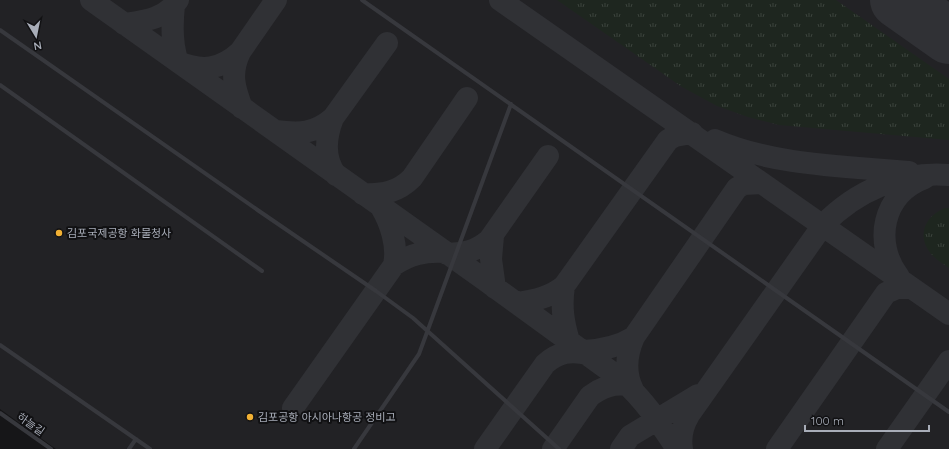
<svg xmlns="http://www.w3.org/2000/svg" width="949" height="449" font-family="Quicksand,'Noto Sans KR',sans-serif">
  <defs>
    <pattern id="grass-tufts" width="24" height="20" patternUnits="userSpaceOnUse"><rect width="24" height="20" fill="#1e261f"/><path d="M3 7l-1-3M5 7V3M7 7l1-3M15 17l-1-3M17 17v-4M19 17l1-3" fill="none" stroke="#3c433d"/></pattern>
  </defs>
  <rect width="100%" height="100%" fill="#161618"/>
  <path fill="#222225" d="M 0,0 L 949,0 L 949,449 L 56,449 L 0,409 Z"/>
  <path fill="url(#grass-tufts)" d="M 557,0 L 836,0 L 949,79 L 949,140 L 779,125 L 748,117 L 717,106 L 682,87 Z
    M 945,208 L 949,208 L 949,268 C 944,264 938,261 933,256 C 916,238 923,217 945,208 Z"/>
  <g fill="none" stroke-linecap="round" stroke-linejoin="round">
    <path stroke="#303135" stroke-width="22" d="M 91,0 L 482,278 L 621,379 C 645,401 659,422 677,449
      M 500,0 L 949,314
      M 174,5 C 172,24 171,44 178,62 C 202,72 220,70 240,52 L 276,0
      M 124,24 C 145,21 165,19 178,0
      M 240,52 C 230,73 234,87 242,108
      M 333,118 C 326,136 323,158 336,175
      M 275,131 C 300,134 314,134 333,118 L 387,43
      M 715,140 C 776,166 844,166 909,172
      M 363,194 C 383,195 398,192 412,178 L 467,98
      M 381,207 C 391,224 398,246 394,265
      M 493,236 L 491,259 L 495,288
      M 447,254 C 466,253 474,252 489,240 L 548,156
      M 899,277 C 873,243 882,194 925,178
      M 564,286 C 561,306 563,321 569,341
      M 517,303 C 534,301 551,297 564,286 L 668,140 L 675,136 L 692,133
      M 583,351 C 602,350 618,347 634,337 L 737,188 L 744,184 L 762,183
      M 633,390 C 624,372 626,355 634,337
      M 293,408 L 394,265 C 410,254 425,251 444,252
      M 485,449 L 545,364 C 558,352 571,350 588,354
      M 553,449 L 590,396 C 602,387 613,383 628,385
      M 621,449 L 630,436 L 698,395
      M 682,449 C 680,437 683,425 689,415 L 823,225 C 856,191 901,171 949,175
      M 777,449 L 886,293 L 897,288 L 911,288
      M 887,449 L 949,361"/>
    <path stroke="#303135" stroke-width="56" d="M 898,0 L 949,36"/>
    <path stroke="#37383d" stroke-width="4" d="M 362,0 L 949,412
      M 0,30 L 259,211 L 376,291 L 413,318 L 559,449
      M 0,85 L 262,271
      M 0,345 L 150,449
      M 0,413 L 51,449
      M 129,449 L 136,439
      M 354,449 L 419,354 L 511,104"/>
  </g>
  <g fill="#f2b134" stroke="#111113" stroke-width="1.5">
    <circle cx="59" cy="233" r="4"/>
    <circle cx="250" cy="417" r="4"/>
  </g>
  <g text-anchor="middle" stroke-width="4" stroke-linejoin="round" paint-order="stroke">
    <g font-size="11" fill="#a8adb8" stroke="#111113" text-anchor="start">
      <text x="67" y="237">김포국제공항 화물청사</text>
      <text x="258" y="421">김포공항 아시아나항공 정비고</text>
    </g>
    <g font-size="11" fill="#a8adb8" stroke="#111113">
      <text transform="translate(31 424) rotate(35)" y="4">하늘길</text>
    </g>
  </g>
  <g transform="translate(36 36) rotate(170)" stroke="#111113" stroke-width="3" paint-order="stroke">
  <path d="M0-3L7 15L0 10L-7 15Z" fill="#a8adb8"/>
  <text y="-6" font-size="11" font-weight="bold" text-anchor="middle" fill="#a8adb8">N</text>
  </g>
  <path d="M805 425v6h124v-6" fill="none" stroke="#a8adb8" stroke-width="2"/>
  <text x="811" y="425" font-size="12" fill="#a8adb8" stroke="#111113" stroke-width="3" paint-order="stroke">100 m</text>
</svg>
